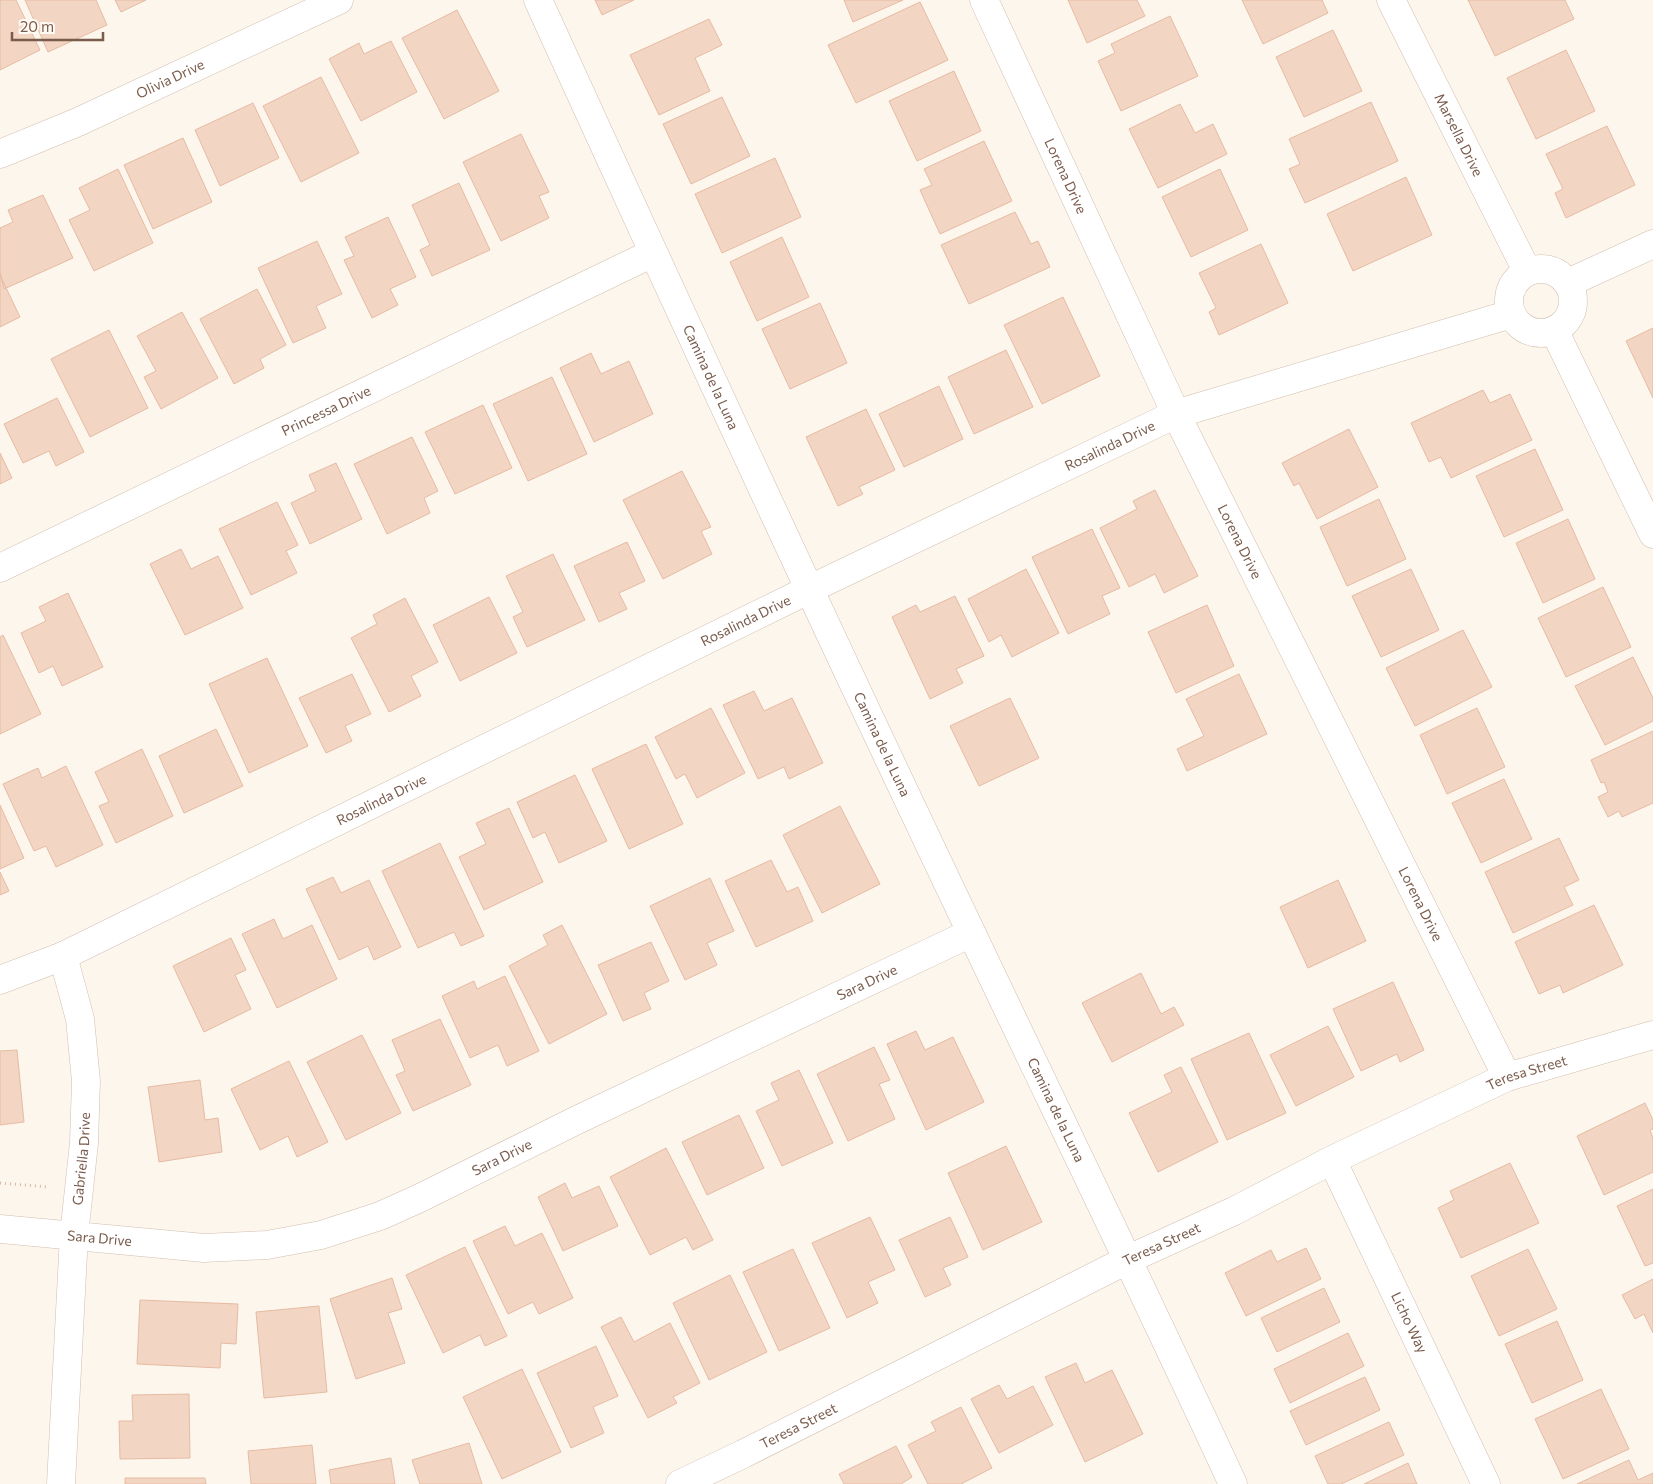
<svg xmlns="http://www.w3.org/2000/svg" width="1653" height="1484" font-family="Commissioner,sans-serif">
  <rect width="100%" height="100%" fill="#fdf6ec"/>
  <path fill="#f3d5c3" stroke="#e6bba3" d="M 0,0 L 16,0 L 40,50 L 0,70 Z
    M 25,0 L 96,0 L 107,25 L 48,52 Z
    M 115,0 L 146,0 L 121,12 Z
    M 595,0 L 634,0 L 602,15 Z
    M 844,0 L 903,0 L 853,22 Z
    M 1068,0 L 1137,0 L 1145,16 L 1087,43 Z
    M 1242,0 L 1322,0 L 1328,13 L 1263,44 Z
    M 1468,0 L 1565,0 L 1574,19 L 1495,56 Z
    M 920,2 L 948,60 L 856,103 L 828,45 Z
    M 457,10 L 499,91 L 444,119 L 402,38 Z
    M 1170,16 L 1198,76 L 1121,111 L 1098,61 L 1115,53 L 1111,44 Z
    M 709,19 L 722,45 L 695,58 L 710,91 L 659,115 L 630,55 Z
    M 1333,30 L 1362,91 L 1304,117 L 1276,57 Z
    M 391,41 L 417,92 L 361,121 L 329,59 L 359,43 L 364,54 Z
    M 1566,50 L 1595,111 L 1536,139 L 1507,78 Z
    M 954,71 L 981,131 L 917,161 L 889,101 Z
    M 321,77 L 359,153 L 301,182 L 263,106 Z
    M 722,97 L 750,156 L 691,184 L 663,124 Z
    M 1371,102 L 1398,161 L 1305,203 L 1289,169 L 1300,164 L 1289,139 Z
    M 253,103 L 279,158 L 220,186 L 195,130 Z
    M 1180,104 L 1195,133 L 1213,124 L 1227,154 L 1158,188 L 1129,129 Z
    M 1607,126 L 1635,185 L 1566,218 L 1555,193 L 1563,189 L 1546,154 Z
    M 521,134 L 549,192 L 539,196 L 549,218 L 501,241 L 463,162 Z
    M 183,138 L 212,202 L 153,229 L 124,165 Z
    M 984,141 L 1012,201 L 940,234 L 920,190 L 932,185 L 924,169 Z
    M 775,158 L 801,217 L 722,253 L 695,194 Z
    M 118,169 L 153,243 L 94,271 L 69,220 L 90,210 L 79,188 Z
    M 1220,169 L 1248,230 L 1191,257 L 1162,197 Z
    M 1406,177 L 1432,235 L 1353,271 L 1327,214 Z
    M 459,183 L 490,250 L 432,276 L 420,250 L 430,245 L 412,205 Z
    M 43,195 L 73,258 L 4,289 L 0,272 L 0,228 L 13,222 L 8,210 Z
    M 1015,212 L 1031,244 L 1038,241 L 1050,267 L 969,304 L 941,245 Z
    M 388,217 L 416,277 L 390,289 L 398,305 L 372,318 L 344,260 L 354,256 L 345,237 Z
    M 782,237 L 809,297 L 757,321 L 730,262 Z
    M 317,241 L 342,294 L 316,306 L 326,328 L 293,343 L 258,268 Z
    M 1261,244 L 1288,303 L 1219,335 L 1209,312 L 1216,308 L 1199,273 Z
    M 0,275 L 20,317 L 0,327 Z
    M 257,289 L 286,345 L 260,359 L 264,368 L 234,384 L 200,319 Z
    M 1063,297 L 1100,376 L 1042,404 L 1004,325 Z
    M 820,303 L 847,363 L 790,389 L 762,329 Z
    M 182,312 L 218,378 L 161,409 L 144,377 L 156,371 L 137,336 Z
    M 1653,328 L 1653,398 L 1626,341 Z
    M 109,330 L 148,408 L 90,437 L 51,359 Z
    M 1006,350 L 1033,407 L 974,434 L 948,377 Z
    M 591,353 L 601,374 L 629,361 L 653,414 L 594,442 L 560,368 Z
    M 552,377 L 587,454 L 528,481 L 493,404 Z
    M 939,386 L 963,439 L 904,467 L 879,414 Z
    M 1483,390 L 1490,403 L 1510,394 L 1532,440 L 1451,478 L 1441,457 L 1429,462 L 1411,423 Z
    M 57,398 L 84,452 L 56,466 L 49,451 L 23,463 L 4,424 Z
    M 483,405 L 512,468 L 455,494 L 425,432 Z
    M 866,409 L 895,470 L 859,487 L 863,494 L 838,506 L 806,437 Z
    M 1349,429 L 1378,487 L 1317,519 L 1299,483 L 1294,486 L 1282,463 Z
    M 412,437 L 438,491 L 424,498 L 430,513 L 387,534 L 354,464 Z
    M 1535,449 L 1563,510 L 1504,537 L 1476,476 Z
    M 0,453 L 12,478 L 0,484 Z
    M 336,463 L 362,519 L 310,544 L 291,503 L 316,491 L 309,475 Z
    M 682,471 L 711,527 L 701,531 L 712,554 L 663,579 L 623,500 Z
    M 1155,490 L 1198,576 L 1164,593 L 1155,574 L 1129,587 L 1100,528 L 1137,509 L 1133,501 Z
    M 1379,499 L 1406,559 L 1347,586 L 1320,527 Z
    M 277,502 L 298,545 L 286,551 L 297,573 L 251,595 L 219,529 Z
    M 1568,519 L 1595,579 L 1543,603 L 1516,543 Z
    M 1092,529 L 1120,588 L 1102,596 L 1110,614 L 1068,634 L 1032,557 Z
    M 627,542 L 645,581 L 619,593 L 627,609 L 599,622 L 574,566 Z
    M 181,549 L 191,569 L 218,556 L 243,608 L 185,635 L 150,564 Z
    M 553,554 L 585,620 L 527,647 L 513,617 L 523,612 L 506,576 Z
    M 1026,569 L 1059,633 L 1012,657 L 1001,635 L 989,642 L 968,599 Z
    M 1411,569 L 1439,630 L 1381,657 L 1352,596 Z
    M 1603,587 L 1631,647 L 1566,677 L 1538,618 Z
    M 68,593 L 103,667 L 62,686 L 53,666 L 39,673 L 21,633 L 46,621 L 39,607 Z
    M 955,596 L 984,656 L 956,669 L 963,683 L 930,699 L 892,617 L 916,605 L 920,612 Z
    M 489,597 L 517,653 L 460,681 L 433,625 Z
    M 405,598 L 438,662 L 411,676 L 421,696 L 389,712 L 351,638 L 377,624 L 373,615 Z
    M 1207,605 L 1234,666 L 1176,693 L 1148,632 Z
    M 1463,630 L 1492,687 L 1415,726 L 1386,668 Z
    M 3,635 L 41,714 L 0,734 L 0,637 Z
    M 1633,657 L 1653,698 L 1653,721 L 1605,745 L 1575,686 Z
    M 267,658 L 308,746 L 249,773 L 209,684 Z
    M 352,674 L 371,714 L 345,726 L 352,741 L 326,753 L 299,698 Z
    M 1239,674 L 1267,734 L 1187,771 L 1177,749 L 1204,736 L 1186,699 Z
    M 754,691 L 764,711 L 792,698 L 823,763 L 789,779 L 784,767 L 758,779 L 723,705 Z
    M 1010,698 L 1039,758 L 979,786 L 950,726 Z
    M 711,708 L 745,773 L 697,798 L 685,774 L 676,779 L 655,737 Z
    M 1477,708 L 1505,767 L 1447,794 L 1420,735 Z
    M 216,729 L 243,786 L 184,813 L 159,756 Z
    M 1653,731 L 1653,803 L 1622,817 L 1619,811 L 1608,817 L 1598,797 L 1608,792 L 1604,782 L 1601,783 L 1591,760 Z
    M 646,744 L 683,824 L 629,849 L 592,769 Z
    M 142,749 L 173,816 L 116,843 L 99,806 L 109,802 L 95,772 Z
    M 66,766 L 103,845 L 56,867 L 46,846 L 34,851 L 3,784 L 38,768 L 42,778 Z
    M 575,775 L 607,841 L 559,863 L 545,832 L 533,838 L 517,802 Z
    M 1504,779 L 1532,839 L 1481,863 L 1452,803 Z
    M 0,805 L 24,858 L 0,869 Z
    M 840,806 L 880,884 L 822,913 L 783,835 Z
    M 509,808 L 543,882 L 484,910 L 459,857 L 486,844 L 476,823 Z
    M 1559,838 L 1579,880 L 1564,887 L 1573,905 L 1513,933 L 1485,872 Z
    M 440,843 L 484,936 L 461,946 L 454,932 L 418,948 L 382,871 Z
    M 771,860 L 787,892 L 798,887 L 813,921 L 756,947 L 725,881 Z
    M 0,872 L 9,891 L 0,895 Z
    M 333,877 L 341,893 L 369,880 L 401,947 L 374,960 L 368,946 L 339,960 L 306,889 Z
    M 710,878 L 734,931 L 707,943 L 717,965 L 685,980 L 650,906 Z
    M 1338,880 L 1366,941 L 1308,968 L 1280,907 Z
    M 1594,905 L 1623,965 L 1563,993 L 1560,985 L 1539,994 L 1515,942 Z
    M 274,919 L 283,939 L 312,925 L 337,979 L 277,1008 L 242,934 Z
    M 562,925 L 607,1014 L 549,1044 L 509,966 L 548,945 L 543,935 Z
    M 231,938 L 246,970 L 235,975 L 251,1009 L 204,1032 L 173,966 Z
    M 651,942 L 669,981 L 644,993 L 651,1009 L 623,1021 L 598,965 Z
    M 1141,973 L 1161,1014 L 1174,1007 L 1184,1025 L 1112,1062 L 1082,1003 Z
    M 505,976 L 539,1051 L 507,1066 L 498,1045 L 470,1058 L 442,996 L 474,981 L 477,989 Z
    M 1393,982 L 1424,1050 L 1400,1062 L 1397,1054 L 1361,1071 L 1333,1009 Z
    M 440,1019 L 471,1085 L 413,1111 L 396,1075 L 405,1071 L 392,1040 Z
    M 1328,1026 L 1354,1077 L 1296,1106 L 1270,1055 Z
    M 916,1031 L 925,1050 L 953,1037 L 984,1102 L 926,1130 L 887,1044 Z
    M 1249,1033 L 1286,1113 L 1227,1140 L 1191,1059 Z
    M 362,1035 L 401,1113 L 346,1140 L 307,1062 Z
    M 874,1047 L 890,1080 L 879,1084 L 895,1119 L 848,1141 L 817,1074 Z
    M 17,1050 L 24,1122 L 0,1125 L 0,1051 Z
    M 289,1061 L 328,1142 L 297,1157 L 288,1136 L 260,1150 L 231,1089 Z
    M 1181,1067 L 1218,1142 L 1158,1172 L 1129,1113 L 1172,1092 L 1164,1075 Z
    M 799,1070 L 833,1143 L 782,1166 L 756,1111 L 779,1100 L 771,1083 Z
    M 200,1080 L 205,1120 L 218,1118 L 222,1152 L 159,1162 L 148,1087 Z
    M 1645,1103 L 1653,1120 L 1653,1129 L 1650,1130 L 1653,1138 L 1653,1172 L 1604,1195 L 1577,1136 Z
    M 739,1115 L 764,1168 L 707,1195 L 682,1142 Z
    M 1006,1146 L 1042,1222 L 983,1250 L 948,1173 Z
    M 666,1148 L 713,1240 L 693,1250 L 686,1237 L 650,1255 L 610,1177 Z
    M 1510,1163 L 1539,1223 L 1461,1258 L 1438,1208 L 1454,1200 L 1450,1191 Z
    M 565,1183 L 572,1198 L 599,1186 L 618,1226 L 563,1251 L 538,1197 Z
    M 1653,1189 L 1653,1263 L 1645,1266 L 1617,1206 Z
    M 870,1217 L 895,1270 L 868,1282 L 878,1303 L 847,1318 L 812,1243 Z
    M 950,1217 L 968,1257 L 943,1268 L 951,1285 L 925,1297 L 899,1240 Z
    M 505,1226 L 515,1246 L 542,1233 L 573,1298 L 539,1314 L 533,1302 L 508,1314 L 473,1241 Z
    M 465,1247 L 507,1336 L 485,1346 L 480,1335 L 443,1353 L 406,1275 Z
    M 1306,1248 L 1321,1279 L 1246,1316 L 1225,1273 L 1271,1250 L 1277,1262 Z
    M 793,1249 L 830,1328 L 779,1351 L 743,1272 Z
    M 1528,1249 L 1557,1309 L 1499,1336 L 1471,1276 Z
    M 730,1275 L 767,1352 L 709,1380 L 673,1303 Z
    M 392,1278 L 402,1309 L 388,1313 L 405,1363 L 356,1379 L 330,1299 Z
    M 1653,1279 L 1653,1333 L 1644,1314 L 1635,1319 L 1622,1295 Z
    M 1324,1288 L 1340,1322 L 1277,1352 L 1261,1318 Z
    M 140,1300 L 238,1304 L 236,1344 L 221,1343 L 220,1368 L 137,1364 Z
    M 319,1306 L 327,1392 L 264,1398 L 256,1312 Z
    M 621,1317 L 634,1342 L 670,1323 L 700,1383 L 673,1397 L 677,1403 L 648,1418 L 601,1327 Z
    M 1557,1321 L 1583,1380 L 1532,1403 L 1505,1344 Z
    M 1348,1333 L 1364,1366 L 1290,1403 L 1274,1369 Z
    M 596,1346 L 618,1396 L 593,1407 L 604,1433 L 571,1448 L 537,1373 Z
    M 1076,1363 L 1085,1383 L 1112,1370 L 1143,1434 L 1085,1462 L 1045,1377 Z
    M 522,1369 L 561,1452 L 502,1479 L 463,1397 Z
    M 1365,1377 L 1380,1410 L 1306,1445 L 1290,1411 Z
    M 999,1385 L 1007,1399 L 1033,1386 L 1053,1425 L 999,1453 L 971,1399 Z
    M 1601,1389 L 1629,1449 L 1563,1479 L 1535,1419 Z
    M 189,1394 L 190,1458 L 120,1459 L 119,1421 L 133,1421 L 132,1395 Z
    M 961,1407 L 992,1468 L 961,1484 L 928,1484 L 908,1445 L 936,1431 L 931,1422 Z
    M 1389,1422 L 1404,1455 L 1341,1484 L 1328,1484 L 1315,1456 Z
    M 469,1443 L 482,1484 L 420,1484 L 412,1460 Z
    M 312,1445 L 316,1484 L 251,1484 L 248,1451 Z
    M 896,1446 L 912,1477 L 901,1484 L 844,1484 L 839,1474 Z
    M 391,1458 L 395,1484 L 331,1484 L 329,1470 Z
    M 1629,1460 L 1638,1480 L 1653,1473 L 1653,1484 L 1577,1484 Z
    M 1408,1463 L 1417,1484 L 1364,1484 Z
    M 125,1478 L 205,1478 L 206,1484 L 125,1484 Z"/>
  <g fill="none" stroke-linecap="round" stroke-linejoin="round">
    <g stroke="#d1beb0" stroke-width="29">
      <g id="street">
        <path id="s1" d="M 538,0 C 680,312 824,624 972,934 C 1059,1117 1148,1300 1233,1484"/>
        <path id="s2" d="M 984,0 L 1176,414 L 1507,1077"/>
        <path id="s3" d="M 1391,0 L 1527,271"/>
        <path id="s4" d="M 0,154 L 78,122 L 339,0"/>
        <circle cx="1541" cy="301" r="32"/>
        <path d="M 1568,283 L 1653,244"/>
        <path d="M 1554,330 L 1653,534"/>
        <path id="s5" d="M 0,568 L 653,253"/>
        <path id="s6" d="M 0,980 L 63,956 L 810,589 L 1176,414 L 1511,314"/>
        <path id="s7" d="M 1332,1160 L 1486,1484"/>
        <path id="s8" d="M 0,1229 L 204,1248 L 267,1245 L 321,1235 L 380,1216 L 420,1198 L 575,1121 L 971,933"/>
        <path id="s9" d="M 61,1484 L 74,1235 L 84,1143 L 86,1081 L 80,1019 L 63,956"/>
        <path id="s10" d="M 680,1484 L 743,1454 L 1129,1259 L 1234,1211 L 1332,1160 L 1507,1077 L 1653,1035"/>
      </g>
    </g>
    <path stroke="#d9b8a5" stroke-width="3" stroke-dasharray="1 4" stroke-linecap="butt" d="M 0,1183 L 49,1187"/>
    <use href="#street" stroke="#fff" stroke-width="28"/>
  </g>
  <g text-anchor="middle" stroke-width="4.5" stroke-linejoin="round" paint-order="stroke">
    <g font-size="14" fill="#7a5c4d" stroke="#fffaf3">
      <text dy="5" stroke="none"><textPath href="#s4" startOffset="186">Olivia Drive</textPath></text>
      <text dy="5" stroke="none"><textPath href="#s3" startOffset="151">Marsella Drive</textPath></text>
      <text dy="5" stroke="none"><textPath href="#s2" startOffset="194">Lorena Drive</textPath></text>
      <text dy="5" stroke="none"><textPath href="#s1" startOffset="415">Camina de la Luna</textPath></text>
      <text dy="5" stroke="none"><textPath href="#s5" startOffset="362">Princessa Drive</textPath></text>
      <text dy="5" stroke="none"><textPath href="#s6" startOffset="1232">Rosalinda Drive</textPath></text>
      <text dy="5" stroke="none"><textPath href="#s2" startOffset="599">Lorena Drive</textPath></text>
      <text dy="5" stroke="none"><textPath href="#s6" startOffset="828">Rosalinda Drive</textPath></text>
      <text dy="5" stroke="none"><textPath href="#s1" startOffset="820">Camina de la Luna</textPath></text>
      <text dy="5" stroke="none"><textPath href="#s6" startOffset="422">Rosalinda Drive</textPath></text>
      <text dy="5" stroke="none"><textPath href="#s2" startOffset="1004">Lorena Drive</textPath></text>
      <text dy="5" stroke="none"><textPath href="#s8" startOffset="925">Sara Drive</textPath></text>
      <text dy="5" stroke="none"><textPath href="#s10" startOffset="942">Teresa Street</textPath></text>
      <text dy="5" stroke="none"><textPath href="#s1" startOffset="1225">Camina de la Luna</textPath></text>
      <text dy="5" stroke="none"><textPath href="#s8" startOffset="520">Sara Drive</textPath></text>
      <text dy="5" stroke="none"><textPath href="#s9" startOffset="326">Gabriella Drive</textPath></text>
      <text dy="5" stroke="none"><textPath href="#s8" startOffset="100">Sara Drive</textPath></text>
      <text dy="5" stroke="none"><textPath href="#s10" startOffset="538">Teresa Street</textPath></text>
      <text dy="5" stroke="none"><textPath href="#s7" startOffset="180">Licho Way</textPath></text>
      <text dy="5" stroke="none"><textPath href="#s10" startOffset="132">Teresa Street</textPath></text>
    </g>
  </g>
  <path d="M12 32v8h91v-8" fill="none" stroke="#7a5c4d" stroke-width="2.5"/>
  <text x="20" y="32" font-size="15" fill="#7a5c4d" stroke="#fffaf3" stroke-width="4" paint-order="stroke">20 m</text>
</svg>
